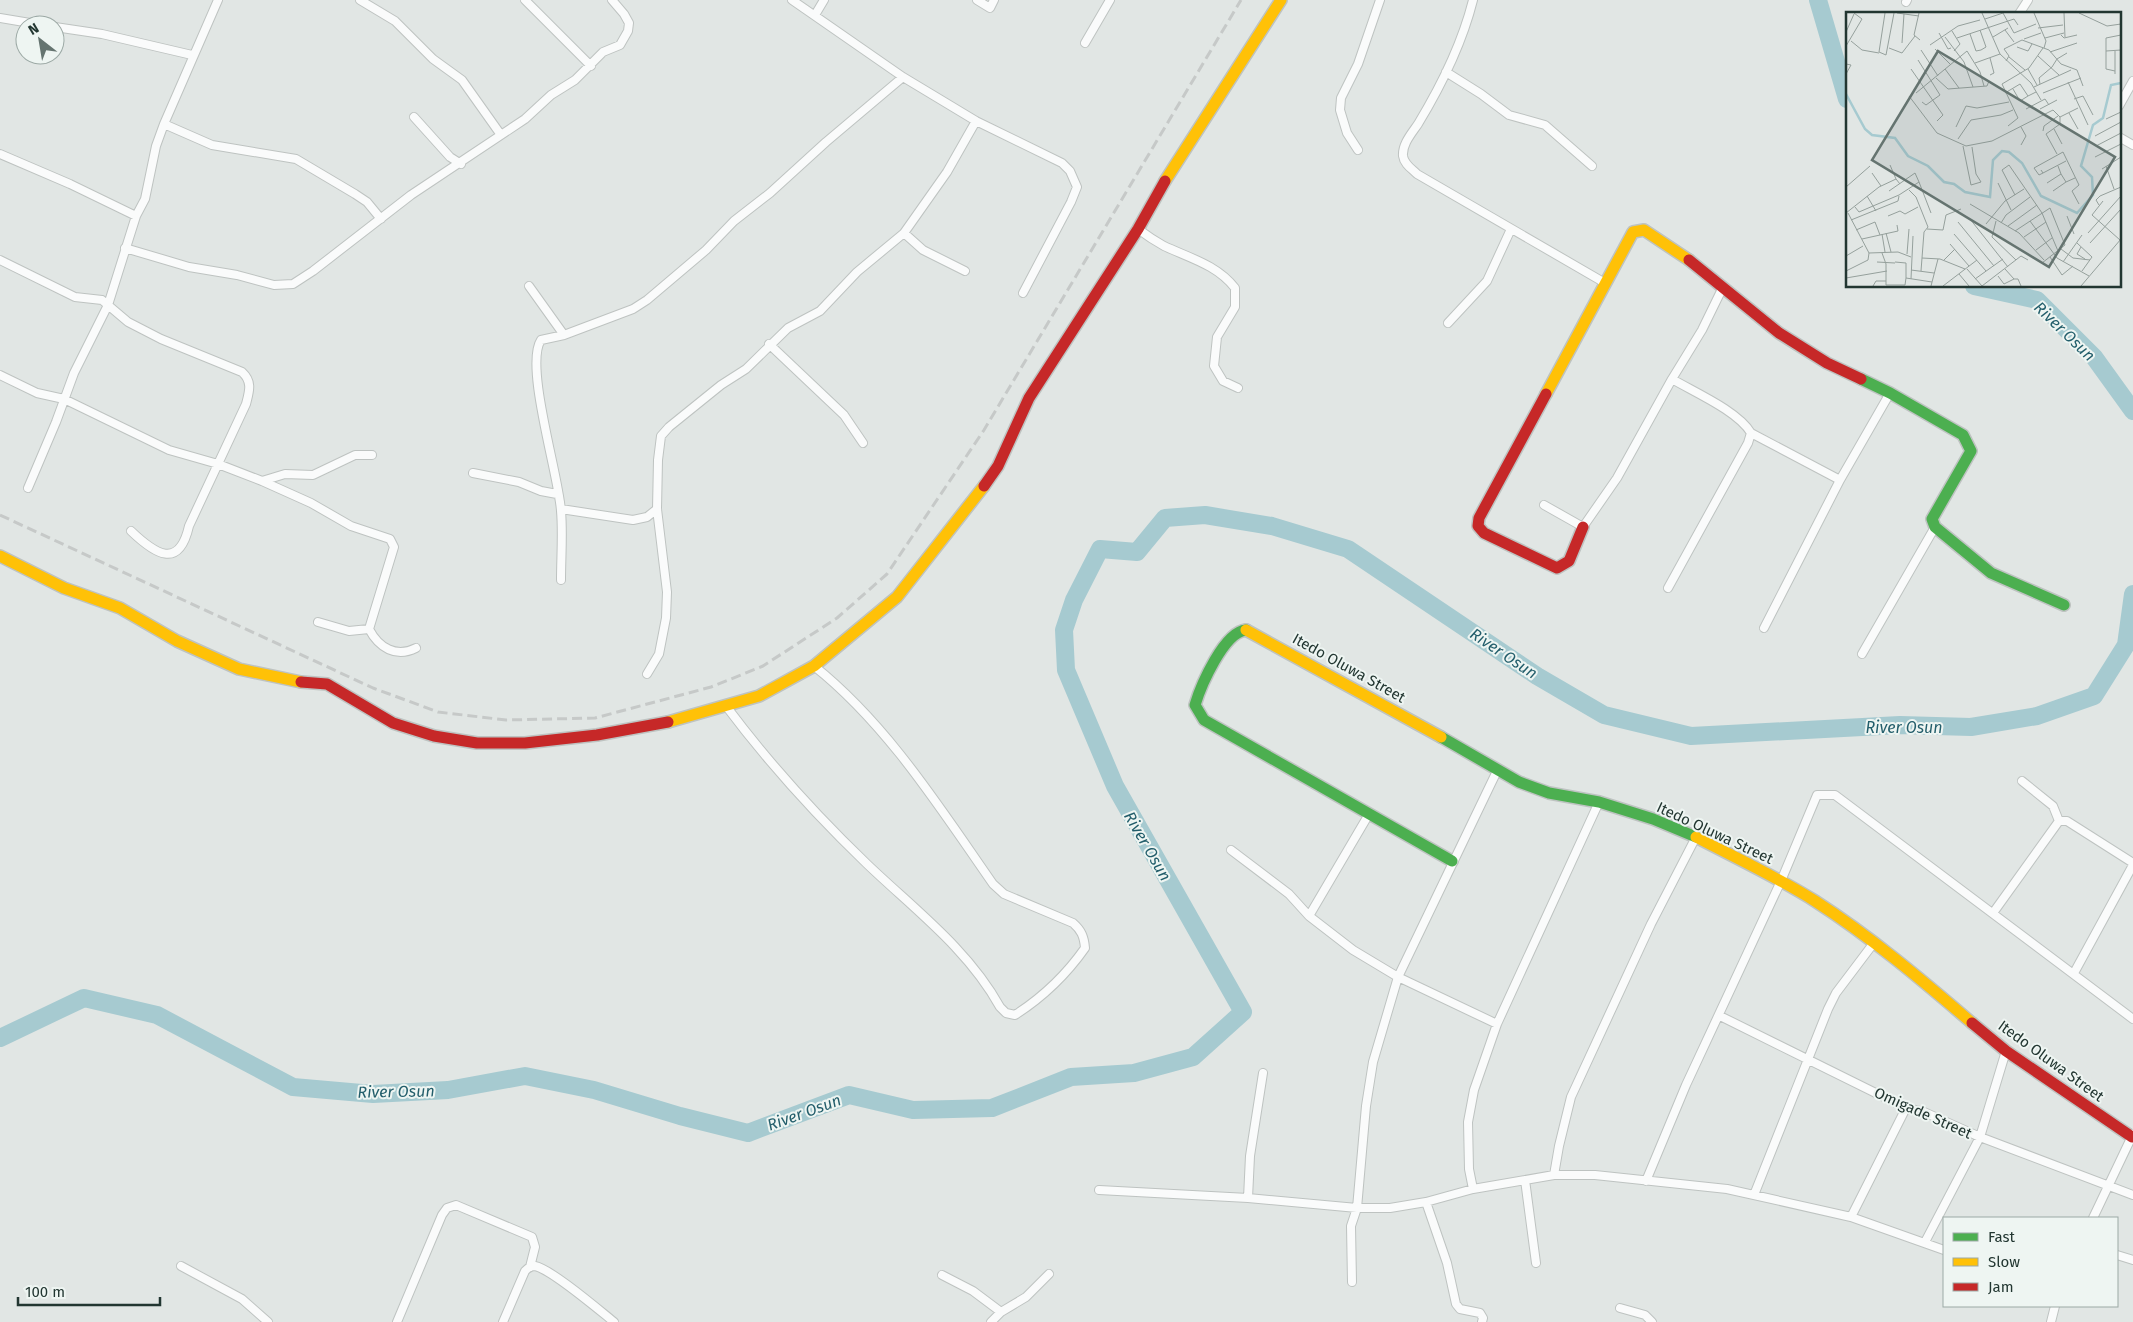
<svg xmlns="http://www.w3.org/2000/svg" width="2133" height="1322" font-family="'Fira Sans',sans-serif">
  <rect width="100%" height="100%" fill="#e1e6e4"/>
  <g fill="none" stroke-linecap="round" stroke-linejoin="round">
    <path stroke="#a6cad0" stroke-width="18" d="M 1818,0 L 1847,99
      M 1974,286 L 2037,300 L 2094,357 L 2133,411
      M 0,1038 L 84,998 L 157,1015 L 293,1087 L 373,1094 L 448,1090 L 525,1076 L 594,1090 L 680,1116 L 748,1133 L 849,1095 L 913,1110 L 992,1108 L 1071,1077 L 1134,1073 L 1193,1057 L 1243,1012 L 1115,786 L 1066,670 L 1064,630 L 1074,600 L 1100,549 L 1137,552 L 1165,518 L 1205,515 L 1272,526 L 1348,549 L 1537,676 L 1604,715 L 1691,736 L 1900,725 L 1971,727 L 2037,716 L 2094,696 L 2126,645 L 2133,594"/>
    <g stroke="#bec3c1" stroke-width="10">
      <path id="street" d="M 360,0 L 395,21 L 433,59 L 462,80 L 501,135
        M 525,0 L 591,66
        M 792,0 L 903,77 L 976,121 L 1062,163 L 1070,171 L 1077,187 L 1071,202 L 1023,293
        M 977,0 L 990,8 L 994,0
        M 1473,0 C 1462,44 1441,86 1418,124 C 1412,133 1402,144 1403,156 C 1404,164 1412,169 1417,174 L 1605,283
        M 1906,2 L 1907,0
        M 2019,14 L 2028,0
        M 815,15 L 824,0
        M 0,18 L 42,25
        M 55,27 L 102,34 L 192,55
        M 1085,43 L 1110,0
        M 1446,72 L 1481,94 L 1509,115 L 1545,125 L 1592,166
        M 2119,106 L 2133,81
        M 414,117 L 450,157 L 461,164
        M 164,124 L 212,145 L 296,159 L 355,194 L 367,202 L 381,219
        M 2119,137 L 2133,145
        M 1358,150 L 1347,133 L 1340,110 L 1341,98 L 1358,64 L 1380,0
        M 0,154 L 70,184 L 136,216
        M 1138,229 C 1146,235 1155,241 1164,246 C 1190,258 1217,265 1235,288 L 1235,307 L 1217,337 L 1214,366 L 1223,381 L 1238,388
        M 904,233 L 923,250 L 965,271
        M 125,248 L 189,267 L 237,275 L 274,285 L 293,284 L 313,271 L 411,195 L 525,119 L 551,95 L 575,80 L 603,52 L 620,45 L 628,31 L 629,23 L 624,14 L 612,0
        M 0,260 L 75,297 L 102,300 L 128,322 L 161,339 L 242,372 C 253,382 249,392 246,404 L 189,526 C 179,570 155,554 131,531
        M 529,286 L 564,335
        M 1448,323 L 1487,281 L 1511,229
        M 769,344 L 844,415 L 863,443
        M 0,375 L 37,393 L 64,399 L 169,450 L 218,464 L 262,481 L 311,503 L 351,526 L 390,539 L 394,547 L 369,629 C 379,648 396,658 416,648
        M 1751,433 L 1840,480 L 1890,393
        M 473,473 L 519,482 L 541,491 L 557,494
        M 262,481 L 285,474 L 313,475 L 355,455 L 372,455
        M 28,488 L 56,422 L 74,373 L 108,305 L 136,216 L 145,199 L 156,146 L 164,124 L 218,0
        M 1544,505 L 1583,527 L 1617,478 L 1672,379 L 1702,330 L 1723,287
        M 561,509 L 633,520 L 647,517 L 657,509
        M 561,580 C 561,557 563,533 561,511 C 559,476 524,365 541,340 L 564,335 L 633,309 L 647,300 L 706,250 L 734,221 L 770,193 L 826,142 L 903,77
        M 1668,588 L 1748,443 L 1751,433 C 1738,411 1694,392 1672,379
        M 318,622 L 349,631 L 369,629
        M 1764,628 L 1840,480
        M 1862,654 L 1935,527
        M 647,674 L 659,654 L 666,618 L 667,592 L 657,509 L 658,460 L 661,436 L 669,427 L 721,385 L 746,369 L 788,328 L 820,311 L 857,272 L 904,233 L 947,172 L 976,121
        M 726,706 C 768,762 816,815 867,864 C 914,909 968,949 1000,1007 L 1006,1013 L 1015,1015 C 1043,997 1066,975 1085,948 C 1084,936 1081,930 1073,923 L 1004,894 L 993,884 C 940,808 887,724 814,666
        M 2022,781 L 2053,806 L 2059,821
        M 2059,821 L 2067,821 L 2133,863
        M 1231,850 L 1289,894 L 1309,916 L 1353,950 L 1398,977 L 1497,1024
        M 1993,913 L 2059,821
        M 1309,916 L 1369,814
        M 2074,973 L 2133,865
        M 1720,1016 L 1906,1108 L 1924,1112 L 1980,1137 L 2133,1195
        M 1554,1175 L 1559,1146 L 1571,1097 L 1651,924 L 1696,837
        M 1525,1180 L 1536,1263
        M 1646,1181 L 1686,1085 L 1781,881 L 1817,795 L 1835,795 L 2133,1019
        M 1473,1189 L 1469,1169 L 1468,1122 L 1474,1090 L 1497,1024 L 1599,802
        M 1099,1190 L 1248,1198 L 1357,1208 L 1390,1208 L 1426,1202 L 1473,1189 L 1554,1175 L 1595,1175 L 1727,1189 L 1851,1217 L 1944,1250
        M 1754,1195 L 1828,1009 L 1836,993 L 1873,944
        M 1248,1198 L 1250,1156 L 1263,1073
        M 1426,1202 L 1447,1263 L 1456,1304 L 1460,1309 L 1480,1313 L 1483,1318 L 1482,1322
        M 1851,1217 L 1906,1108
        M 2093,1218 L 2133,1134
        M 1925,1242 L 1980,1137 L 2006,1051
        M 2117,1255 L 2133,1260
        M 181,1266 L 242,1299 L 268,1322
        M 942,1275 L 973,1291 L 1001,1312
        M 1352,1282 L 1351,1226 L 1357,1208 L 1366,1106 L 1373,1062 L 1398,977 L 1497,771
        M 1620,1308 L 1645,1315 L 1652,1322
        M 397,1322 L 442,1215 L 447,1208 L 456,1205 L 532,1237 L 535,1247 L 530,1267
        M 503,1322 L 525,1271 C 528,1268 530,1266 535,1266 C 551,1269 599,1310 614,1322
        M 991,1322 L 1001,1312 L 1026,1297 L 1049,1274
        M 2051,1322 L 2055,1306"/>
    </g>
    <g stroke="#bec3c1" stroke-width="14">
      <path id="fast" d="M 1861,379 L 1890,393 L 1963,435 L 1971,451 L 1932,519 L 1935,527 L 1991,573 L 2064,605
        M 1246,630 C 1224,632 1201,685 1195,705 L 1204,720 L 1452,861
        M 1441,737 L 1519,782 L 1549,793 L 1599,802 L 1653,819 L 1696,837"/>
    </g>
    <g stroke="#bec3c1" stroke-width="14">
      <path id="slow" d="M 1165,181 L 1281,0
        M 1546,394 L 1633,232 L 1644,230 L 1689,260
        M 0,556 L 64,588 L 120,608 L 177,641 L 239,669 L 301,682
        M 1246,630 L 1441,737
        M 668,722 L 759,696 L 814,666 L 897,597 L 984,486
        M 1696,837 C 1736,858 1777,877 1815,901 C 1871,937 1922,980 1972,1023"/>
    </g>
    <g stroke="#bec3c1" stroke-width="14">
      <path id="jam" d="M 1689,260 L 1779,333 L 1827,363 L 1861,379
        M 1546,394 L 1479,518 L 1478,526 L 1484,533 L 1557,568 L 1569,561 L 1583,527
        M 984,486 L 998,466 L 1029,398 L 1138,229 L 1165,181
        M 301,682 L 327,684 L 393,723 L 434,736 L 477,743 L 525,743 L 597,735 L 668,722
        M 1972,1023 L 2006,1051 L 2132,1137"/>
    </g>
    <use href="#street" stroke="#fafbfb" stroke-width="8"/>
    <use href="#fast" stroke="#4caf50" stroke-width="11"/>
    <use href="#slow" stroke="#ffc107" stroke-width="11"/>
    <use href="#jam" stroke="#c62828" stroke-width="11"/>
    <path stroke="#c6c9c8" stroke-width="3" stroke-dasharray="10 5" stroke-linecap="butt" d="M 0,515 L 373,688 L 438,712 L 506,720 L 595,718 L 711,687 L 763,666 L 837,618 L 887,574 L 984,430 L 1241,0"/>
  </g>
  <g text-anchor="middle" stroke-width="4" stroke-linejoin="round" paint-order="stroke">
    <g font-size="15" fill="#223631" stroke="#eef5f2">
      <text transform="translate(1349 668) rotate(29)" y="5">Itedo Oluwa Street</text>
      <text transform="translate(1715 833) rotate(25)" y="5">Itedo Oluwa Street</text>
      <text transform="translate(2051 1061) rotate(36)" y="5">Itedo Oluwa Street</text>
      <text transform="translate(1923 1113) rotate(24)" y="5">Omigade Street</text>
    </g>
    <g font-size="16" font-style="italic" fill="#235e6b" stroke="#eef5f2">
      <text transform="translate(2065 331) rotate(44)" y="6">River Osun</text>
      <text transform="translate(1504 653) rotate(34)" y="6">River Osun</text>
      <text x="1904" y="733">River Osun</text>
      <text transform="translate(1148 846) rotate(60)" y="6">River Osun</text>
      <text transform="translate(396 1091) rotate(-1)" y="6">River Osun</text>
      <text transform="translate(804 1112) rotate(-20)" y="6">River Osun</text>
    </g>
  </g>
  <g transform="translate(1846 12)">
    <rect width="275" height="275" fill="#e1e6e4"/>
    <path fill="none" stroke="#a6cad0" stroke-width="2.5" d="M 0,82 L 19,117 L 26,123 L 49,126 L 62,144 L 82,154 L 98,170 L 108,172 L 119,180 L 144,185 L 147,148 L 156,139 L 163,140 L 176,151 L 195,184 L 231,201 L 247,183 L 246,165 L 235,154 L 247,113 L 257,106 L 265,73 L 275,71"/>
    <path fill="none" stroke="#95a09c" stroke-width="1" d="M 39,1 L 33,40 L 40,43 L 48,1M 51,1 L 73,4M 73,1 L 68,23 L 74,28M 136,1 L 154,42 L 185,71 L 195,88M 157,1 L 168,21 L 190,12M 188,1 L 200,29 L 198,36M 218,1 L 219,25M 233,1 L 261,14 L 275,12M 139,7 L 157,1M 192,16 L 217,13M 134,18 L 140,35 L 135,38M 159,18 L 168,30M 106,19 L 114,32 L 108,39M 0,20 L 8,2M 93,21 L 102,37 L 105,36M 124,22 L 130,39 L 135,38M 215,23 L 218,26 L 231,23M 99,25 L 118,50 L 127,75M 147,25 L 162,16M 111,26 L 168,7 L 172,13M 199,26 L 218,21M 178,27 L 195,21M 5,29 L 16,38 L 33,41M 56,31 L 58,2M 84,33 L 112,14 L 134,8M 0,34 L 16,7 L 8,1M 171,35 L 182,39 L 186,32M 43,36 L 56,41 L 69,24M 89,37 L 105,53M 75,38 L 92,64M 260,39 L 275,38M 269,39 L 269,62M 204,40 L 231,31M 192,44 L 213,63M 163,45 L 179,58M 72,48 L 94,83 L 80,93 L 76,90M 160,49 L 163,44 L 158,37 L 176,28 L 203,38 L 215,52 L 231,58 L 237,74M 129,51 L 154,42M 0,52 L 5,53 L 0,62M 65,57 L 97,103 L 91,109M 99,57 L 113,76M 182,57 L 191,73M 269,59 L 260,57 L 260,26 L 275,23M 144,63 L 148,61 L 144,46M 90,66 L 102,77 L 141,74 L 143,69M 222,70 L 242,113M 194,72 L 193,66 L 206,55 L 211,47 L 221,41M 188,75 L 225,58M 167,77 L 174,89 L 182,84M 70,81 L 121,39 L 134,60 L 138,74M 159,81 L 174,72 L 182,84 L 190,80M 197,81 L 235,66M 63,84 L 91,121 L 120,134 L 146,129 L 207,98 L 214,105 L 214,112 L 200,122 L 211,142M 228,87 L 237,84 L 247,103M 180,97 L 199,87 L 203,93M 194,97 L 211,88M 223,101 L 232,117M 214,105 L 232,96M 260,107 L 275,100M 162,114 L 172,106 L 156,72 L 183,56 L 197,36M 110,115 L 120,94 L 131,96 L 163,90M 175,115 L 180,124 L 175,133M 208,117 L 216,132M 197,119 L 198,114 L 212,104M 249,124 L 275,110M 112,127 L 125,108 L 155,103 L 167,98M 117,134 L 125,173 L 135,170 L 130,162 L 126,135M 250,134 L 275,121M 249,145 L 275,132M 44,153 L 50,167M 260,154 L 268,177M 256,157 L 275,145M 195,158 L 197,161 L 220,149M 26,161 L 35,174M 197,161 L 193,163 L 188,156 L 217,140 L 233,173 L 226,179 L 233,192M 215,162 L 220,170 L 229,166M 152,171 L 165,198M 201,171 L 215,162 L 212,154M 0,175 L 24,154M 63,178 L 70,185 L 82,215 L 78,220 L 75,259M 43,179 L 69,161 L 73,170M 207,179 L 220,170M 169,183 L 156,158 L 163,153 L 196,201 L 212,239M 257,189 L 246,203 L 274,228M 124,192 L 173,221 L 198,248M 253,193 L 250,188 L 254,184 L 275,175M 9,195 L 13,200 L 27,194 L 21,184M 30,199 L 27,194 L 53,183 L 73,170 L 85,201M 0,201 L 33,175 L 50,167 L 54,172M 2,201 L 23,241 L 52,240 L 65,245M 42,204 L 54,199 L 59,202 L 72,195M 221,204 L 228,222M 124,207 L 162,255M 5,208 L 52,189 L 53,184M 150,209 L 146,225 L 170,248M 184,209 L 211,246 L 243,264M 112,210 L 148,254M 155,211 L 160,203 L 184,185M 140,212 L 159,189 L 178,177M 162,214 L 191,193M 81,217 L 97,218 L 100,203 L 115,197M 10,218 L 29,210 L 34,223M 169,219 L 204,196 L 219,233 L 196,251M 40,221 L 45,240M 242,221 L 275,184M 36,222 L 39,240M 108,222 L 140,259M 178,225 L 200,210M 16,227 L 52,219 L 51,213M 231,231 L 246,245 L 236,259M 244,231 L 275,197M 104,232 L 123,254M 235,235 L 231,242 L 239,247M 215,237 L 227,246 L 244,248M 190,238 L 206,226M 36,241 L 40,252 L 40,273 L 59,273M 61,242 L 63,217M 0,244 L 17,234M 204,245 L 216,263 L 227,254M 76,246 L 94,247 L 119,257M 98,248 L 109,237M 31,250 L 49,251M 49,250 L 60,251 L 60,266M 217,250 L 236,223M 121,257 L 136,274M 159,257 L 168,267 L 172,267 L 175,274M 65,258 L 88,261M 0,259 L 22,248 L 23,241M 113,262 L 123,274M 152,264 L 158,272 L 168,267M 0,266 L 41,259M 65,267 L 67,224M 129,267 L 157,247M 59,273 L 60,266 L 86,270M 27,274 L 30,269 L 40,269M 85,274 L 92,247M 97,274 L 131,248M 136,274 L 175,244 L 182,248M 235,274 L 275,227"/>
    <path fill="#657470" fill-opacity="0.15" stroke="#657470" stroke-width="2.5" d="M 92,39 L 269,145 L 203,255 L 26,148 Z"/>
    <rect width="275" height="275" fill="none" stroke="#223631" stroke-width="2.5"/>
  </g>
  <rect x="1943" y="1217" width="175" height="90" fill="#eef5f2" stroke="#9ca9a5"/>
  <rect x="1953" y="1233" width="25" height="8" fill="#4caf50" stroke="#9ca9a5"/>
  <text x="1988" y="1242" font-size="15" fill="#223631">Fast</text>
  <rect x="1953" y="1258" width="25" height="8" fill="#ffc107" stroke="#9ca9a5"/>
  <text x="1988" y="1267" font-size="15" fill="#223631">Slow</text>
  <rect x="1953" y="1283" width="25" height="8" fill="#c62828" stroke="#9ca9a5"/>
  <text x="1988" y="1292" font-size="15" fill="#223631">Jam</text>
  <g transform="translate(40 40) rotate(329)"><circle r="24" fill="#eef5f2" stroke="#9ca9a5"/>
  <path d="M0-4L9 19L0 12L-9 19Z" fill="#657470"/>
  <text y="-8" font-size="14" font-weight="bold" text-anchor="middle" fill="#223631">N</text>
  </g>
  <path d="M18 1297v8h142v-8" fill="none" stroke="#223631" stroke-width="2.5"/>
  <text x="25" y="1297" font-size="15" fill="#223631" stroke="#eef5f2" stroke-width="4" paint-order="stroke">100 m</text>
</svg>
